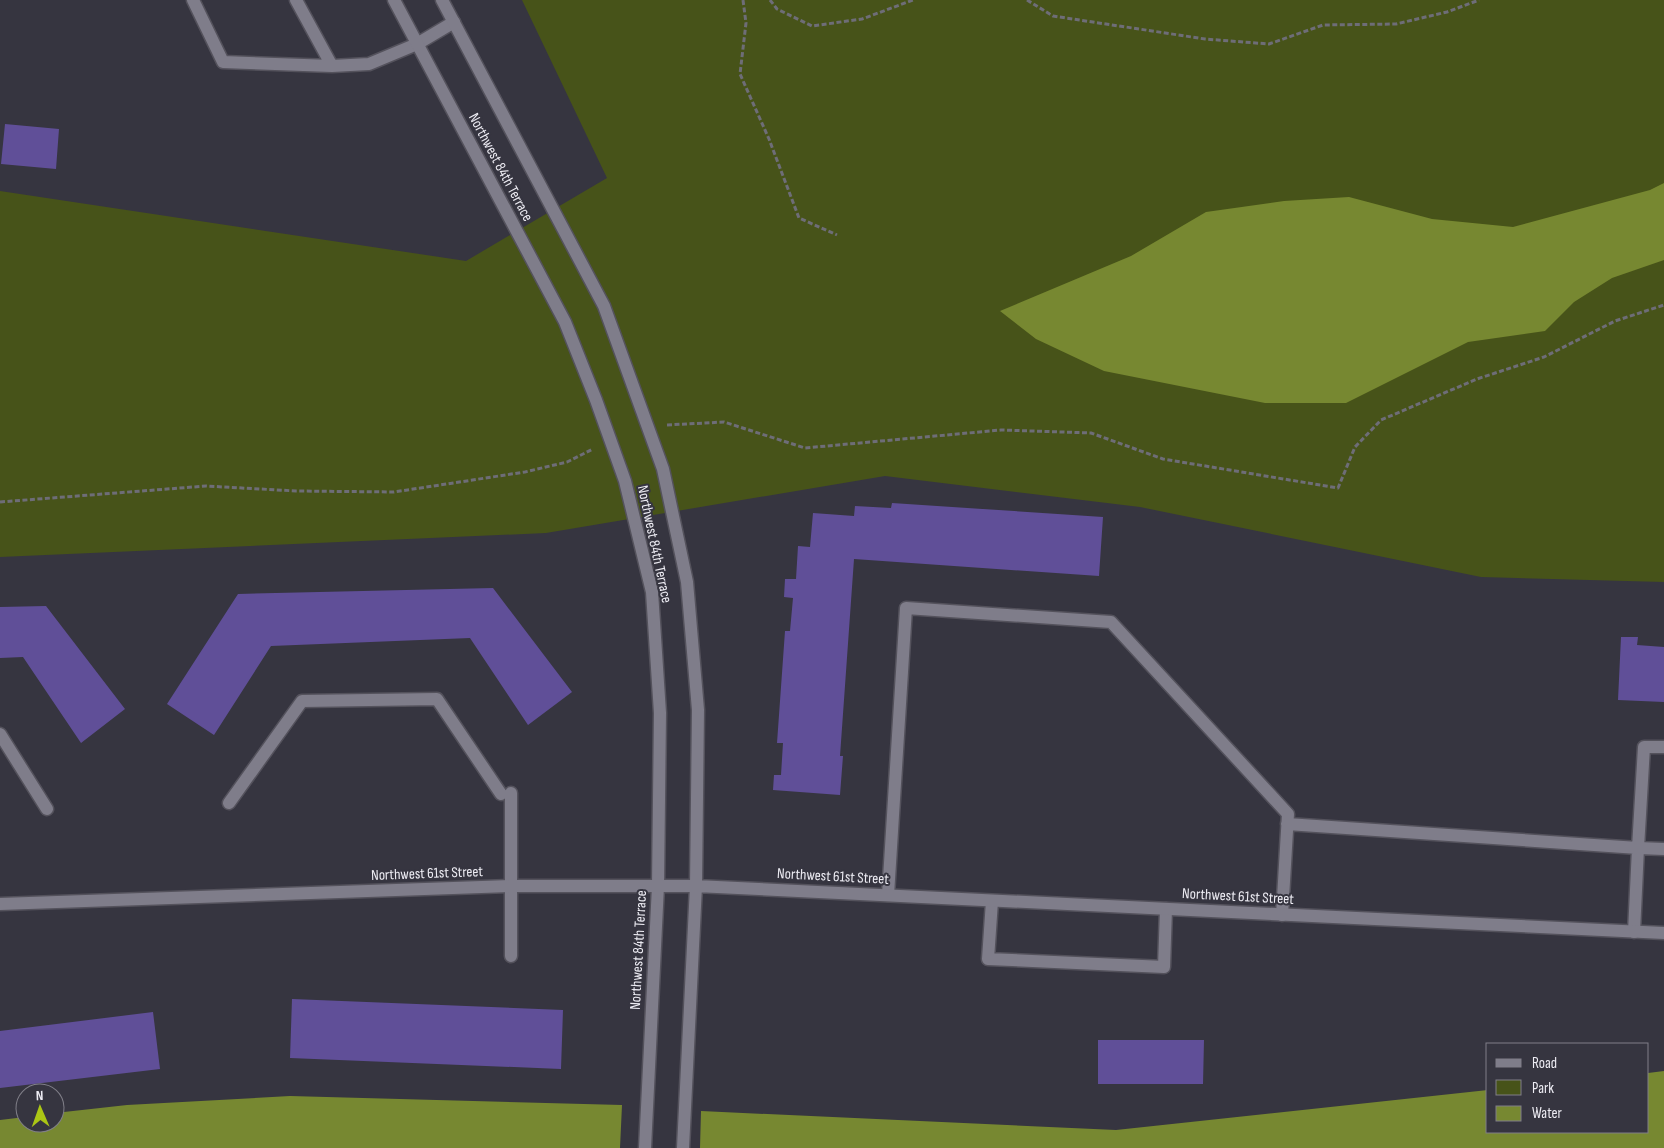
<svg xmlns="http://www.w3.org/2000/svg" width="1664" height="1148" font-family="'Sofia Sans Condensed',sans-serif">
  <rect width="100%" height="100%" fill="#363540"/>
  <path fill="#475319" d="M 522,0 L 1664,0 L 1664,582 L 1481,577 L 1140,507 L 885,476 L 546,533 L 0,557 L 0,191 L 466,261 L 607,178 Z"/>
  <path fill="#778831" d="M 1664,183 L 1664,260 L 1612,278 L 1574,302 L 1545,331 L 1468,342 L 1346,403 L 1265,403 L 1104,371 L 1036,339 L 1000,311 L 1131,256 L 1206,212 L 1284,201 L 1349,197 L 1432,219 L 1513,227 L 1650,190 Z
    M 1664,1071 L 1664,1148 L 700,1148 L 701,1111 L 1116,1130 L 1488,1090 L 1488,1132 L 1648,1132 L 1648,1073 Z
    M 290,1096 L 622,1105 L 620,1148 L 0,1148 L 0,1120 L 25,1117 L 25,1123 L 55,1123 L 55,1113 L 127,1105 Z"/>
  <path fill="#604f98" d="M 5,124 L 59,129 L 56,169 L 1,164 Z
    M 892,503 L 1103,517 L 1099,576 L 854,559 L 840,756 L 843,756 L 840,795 L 773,790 L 774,775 L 781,775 L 783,743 L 777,743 L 785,631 L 790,631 L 793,598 L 784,597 L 785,579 L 796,579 L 798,546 L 810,547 L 813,513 L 854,516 L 855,506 L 891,508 Z
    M 493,588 L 572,692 L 528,725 L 470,638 L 271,646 L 214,735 L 167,704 L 238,594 Z
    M 46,606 L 125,709 L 81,743 L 23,657 L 0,658 L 0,607 Z
    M 1621,637 L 1638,637 L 1637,645 L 1664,647 L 1664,702 L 1618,700 Z
    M 292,999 L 563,1010 L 561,1069 L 290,1058 Z
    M 153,1012 L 160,1069 L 0,1088 L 0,1031 Z
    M 1098,1040 L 1204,1040 L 1203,1084 L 1098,1084 Z"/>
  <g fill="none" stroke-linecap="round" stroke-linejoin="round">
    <g stroke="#54525c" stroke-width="15">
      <path id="service" d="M 193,0 L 223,62 L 332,66
        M 296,0 L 332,66 L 369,64 L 417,44 L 454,22
        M 0,734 L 47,809
        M 1664,747 L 1644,747 L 1638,848 L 1664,849
        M 229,803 L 302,701 L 437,699 L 501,794
        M 1287,824 L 1638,848 L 1634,932
        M 888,895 L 906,608 L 1111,622 L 1288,814 L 1282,915
        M 992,901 L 988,959 L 1164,967 L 1166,909
        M 511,956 L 511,793"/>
    </g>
    <g stroke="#54525c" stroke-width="15">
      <path id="minor" d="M 394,0 L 565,322 L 596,400 L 625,481 L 652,592 L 660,713 L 658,886 L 645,1148
        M 442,0 L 604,306 L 663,469 L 687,582 L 698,710 L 696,886 L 683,1148
        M 0,904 L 511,886 L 696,886 L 1664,933"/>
    </g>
    <path stroke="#6e6d77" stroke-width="3" stroke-dasharray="5 2.5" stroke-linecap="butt" d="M 743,0 L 746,23 L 740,74 L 769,139 L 799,218 L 837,235
      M 770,0 L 777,9 L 812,26 L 862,19 L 913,0
      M 1027,0 L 1053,16 L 1205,39 L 1269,44 L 1323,25 L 1396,24 L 1447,12 L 1479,0
      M 667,425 L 724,422 L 805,448 L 1001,430 L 1091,433 L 1163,459 L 1338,488 L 1355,447 L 1381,420 L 1477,379 L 1544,357 L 1615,321 L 1664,305
      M 0,502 L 206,486 L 296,491 L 394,492 L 525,472 L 567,462 L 593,449"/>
    <use href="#service" stroke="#7f7d8a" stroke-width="12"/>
    <use href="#minor" stroke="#7f7d8a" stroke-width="12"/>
  </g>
  <g text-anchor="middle" stroke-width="4" stroke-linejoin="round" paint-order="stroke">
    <g font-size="15" fill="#eeedf4" stroke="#363540">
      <text transform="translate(501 167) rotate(62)" y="5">Northwest 84th Terrace</text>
      <text transform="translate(655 544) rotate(78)" y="5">Northwest 84th Terrace</text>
      <text transform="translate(427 873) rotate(-2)" y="5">Northwest 61st Street</text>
      <text transform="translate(833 876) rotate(3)" y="5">Northwest 61st Street</text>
      <text transform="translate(1238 896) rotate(3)" y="5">Northwest 61st Street</text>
      <text transform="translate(638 950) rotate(-87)" y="5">Northwest 84th Terrace</text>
    </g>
  </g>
  <rect x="1486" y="1043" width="162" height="90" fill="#363540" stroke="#807f88"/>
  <rect x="1496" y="1059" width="25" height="8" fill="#7f7d8a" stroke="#807f88"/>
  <text x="1532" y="1068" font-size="15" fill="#eeedf4">Road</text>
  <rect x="1496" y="1080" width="25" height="15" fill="#475319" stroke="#807f88"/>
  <text x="1532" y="1093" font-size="15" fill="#eeedf4">Park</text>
  <rect x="1496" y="1106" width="25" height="15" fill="#778831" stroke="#807f88"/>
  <text x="1532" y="1118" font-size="15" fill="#eeedf4">Water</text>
  <g transform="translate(40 1108) rotate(358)"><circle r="24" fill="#363540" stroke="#807f88"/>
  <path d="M0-4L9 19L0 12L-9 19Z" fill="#abc615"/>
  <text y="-8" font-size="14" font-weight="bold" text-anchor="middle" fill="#eeedf4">N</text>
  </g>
</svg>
